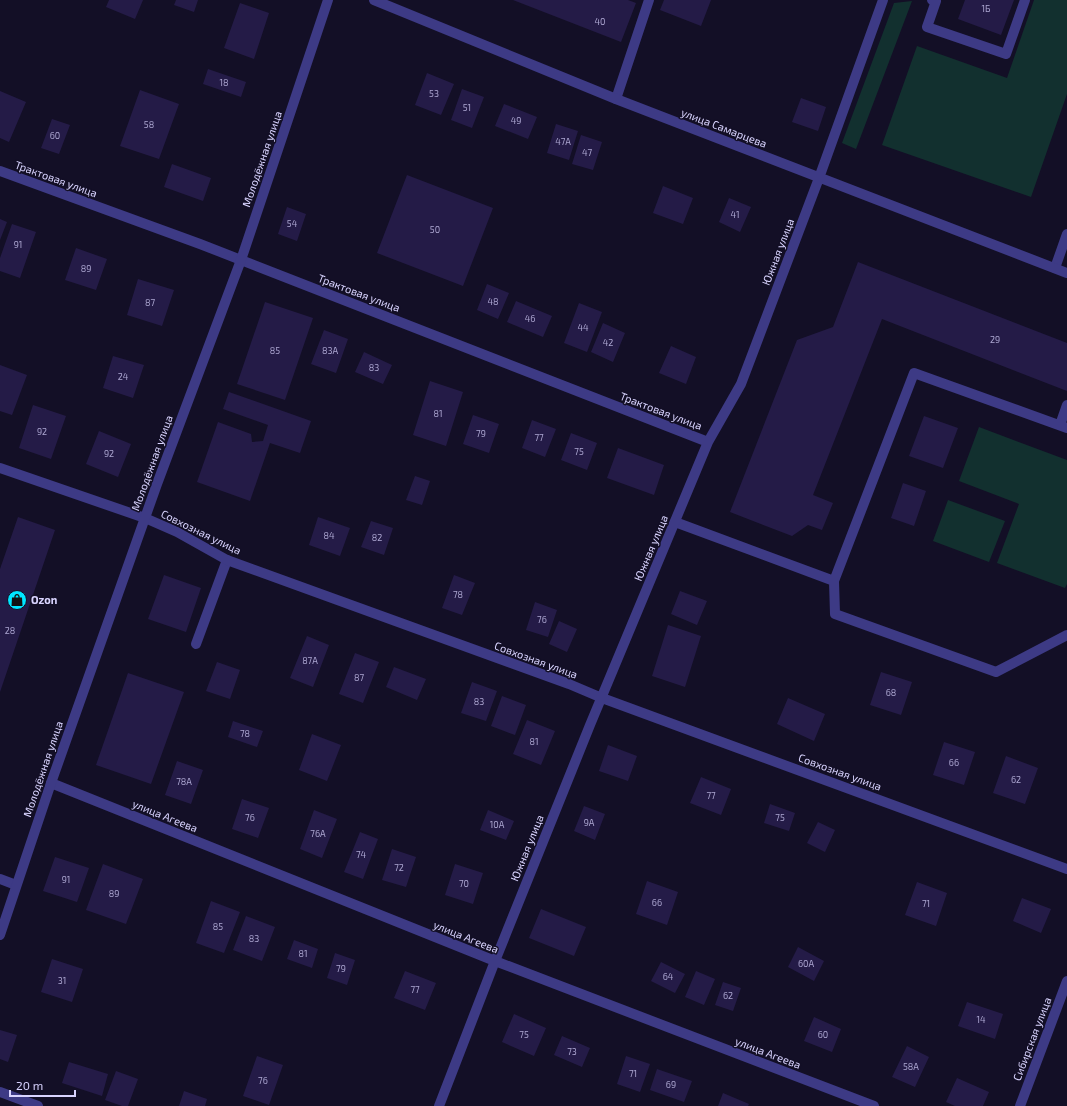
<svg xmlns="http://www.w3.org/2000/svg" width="1067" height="1106" font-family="'Exo 2',sans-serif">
  <rect width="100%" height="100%" fill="#130f26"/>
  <path fill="#12302f" d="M 1034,0 L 1067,0 L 1067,94 L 1031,197 L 882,145 L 917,46 L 1007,78 Z
    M 912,1 L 856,149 L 842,143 L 894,3 Z
    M 979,427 L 1067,460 L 1067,584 L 1065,588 L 997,563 L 1019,504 L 959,481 Z
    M 948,500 L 1005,521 L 989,562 L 933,541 Z"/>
  <path fill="#241b47" d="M 109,0 L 143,0 L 135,19 L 106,7 Z
    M 176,0 L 198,0 L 194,12 L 174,5 Z
    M 513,0 L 628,0 L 636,3 L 621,42 Z
    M 664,0 L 711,0 L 701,26 L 660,10 Z
    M 965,0 L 1014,0 L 1001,35 L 958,19 Z
    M 240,3 L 269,13 L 254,59 L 224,48 Z
    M 208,69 L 246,82 L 241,97 L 203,84 Z
    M 427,73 L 454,84 L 441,115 L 415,105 Z
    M 462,89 L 484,97 L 472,128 L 451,120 Z
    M 140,90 L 179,104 L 159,159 L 120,146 Z
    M 0,91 L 26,102 L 9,142 L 0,138 Z
    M 801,98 L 826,107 L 818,131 L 792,122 Z
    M 504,104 L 537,117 L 528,139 L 495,126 Z
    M 52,119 L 70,125 L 59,154 L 41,148 Z
    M 556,124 L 578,131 L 569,160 L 547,153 Z
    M 581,135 L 602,142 L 593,170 L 572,164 Z
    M 172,164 L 211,178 L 203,201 L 164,187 Z
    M 407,175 L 493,208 L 463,286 L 377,253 Z
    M 663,186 L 693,198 L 683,224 L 653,213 Z
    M 729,198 L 751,207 L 740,232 L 719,222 Z
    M 287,207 L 306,214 L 297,241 L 278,234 Z
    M 0,219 L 7,222 L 0,240 Z
    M 12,224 L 36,232 L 20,278 L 0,271 L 0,258 Z
    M 76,248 L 107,259 L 96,290 L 65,280 Z
    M 858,262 L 1067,343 L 1067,391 L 882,319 L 813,495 L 833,503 L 822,530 L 808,525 L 792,536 L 730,512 L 797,340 L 833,327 Z
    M 138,279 L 174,290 L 162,326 L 127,315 Z
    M 487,284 L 509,293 L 498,319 L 477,310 Z
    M 516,301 L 552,316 L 543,337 L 507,322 Z
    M 265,302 L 313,318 L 285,400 L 237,384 Z
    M 579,303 L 602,312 L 587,352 L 564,343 Z
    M 603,323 L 625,333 L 613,362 L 591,352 Z
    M 324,330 L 348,339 L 336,373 L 311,364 Z
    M 671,346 L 696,357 L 686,384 L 659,373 Z
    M 364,352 L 392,365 L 383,384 L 355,372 Z
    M 113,356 L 144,365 L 133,398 L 103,388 Z
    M 0,365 L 27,375 L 12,415 L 0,411 Z
    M 430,381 L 463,392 L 446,446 L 413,435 Z
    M 229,392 L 311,421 L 300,453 L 270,443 L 250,501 L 197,482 L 218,422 L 251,434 L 252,442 L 263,441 L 268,425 L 223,409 Z
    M 33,405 L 66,416 L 51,459 L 19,448 Z
    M 473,415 L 499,424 L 489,453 L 463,444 Z
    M 924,416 L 958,428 L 943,468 L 909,456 Z
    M 532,420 L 556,429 L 545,457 L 522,448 Z
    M 99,431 L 131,444 L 118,477 L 86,464 Z
    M 571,433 L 597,443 L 587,470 L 561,460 Z
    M 618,448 L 664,465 L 654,495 L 607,478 Z
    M 415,476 L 430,481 L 422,505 L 406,500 Z
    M 903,483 L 926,491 L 914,526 L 891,518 Z
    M 18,517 L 55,530 L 0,692 L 0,569 Z
    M 318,517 L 350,528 L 340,556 L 309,545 Z
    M 371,521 L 393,528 L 384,555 L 361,547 Z
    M 164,575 L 201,588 L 186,632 L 148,619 Z
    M 454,575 L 475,583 L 462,615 L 442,608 Z
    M 680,591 L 707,601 L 697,625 L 671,614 Z
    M 535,602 L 557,610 L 548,637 L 526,630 Z
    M 559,621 L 577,629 L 567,652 L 549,644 Z
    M 668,625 L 701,636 L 685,687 L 652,676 Z
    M 307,636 L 329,645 L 313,687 L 290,678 Z
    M 355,653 L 379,662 L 363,703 L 339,694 Z
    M 217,662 L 240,670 L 230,699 L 206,691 Z
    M 394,667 L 426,679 L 417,700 L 386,687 Z
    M 881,672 L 912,682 L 901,715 L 870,705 Z
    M 128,673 L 184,692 L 151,784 L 96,765 Z
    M 472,682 L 497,691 L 486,721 L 461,713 Z
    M 502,696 L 526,705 L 515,735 L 491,726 Z
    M 788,698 L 825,714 L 814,741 L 777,724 Z
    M 527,720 L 555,731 L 541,765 L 513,754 Z
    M 233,721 L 263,731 L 257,747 L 228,737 Z
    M 312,734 L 341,745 L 327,781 L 299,770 Z
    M 944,742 L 975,752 L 964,785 L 933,775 Z
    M 608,745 L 637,756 L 628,781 L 599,771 Z
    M 1006,756 L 1038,768 L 1025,804 L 993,793 Z
    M 177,761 L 203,770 L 191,804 L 165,795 Z
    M 701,777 L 731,789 L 721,815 L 690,803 Z
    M 242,799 L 269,808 L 258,838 L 232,829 Z
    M 770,804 L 795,813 L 789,831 L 764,823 Z
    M 584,806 L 605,814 L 595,840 L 574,831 Z
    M 314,810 L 337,819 L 322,858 L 300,849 Z
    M 488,810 L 514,821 L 506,840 L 480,830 Z
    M 818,822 L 835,830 L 825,852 L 807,843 Z
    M 360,832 L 378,839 L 363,879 L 344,872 Z
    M 392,849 L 416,857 L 406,887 L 382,880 Z
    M 55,857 L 89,868 L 77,902 L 43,891 Z
    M 103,864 L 143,879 L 126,924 L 86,910 Z
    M 455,864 L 483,873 L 473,904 L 445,895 Z
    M 647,881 L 678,892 L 667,925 L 636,914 Z
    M 917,882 L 947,893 L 936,926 L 905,915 Z
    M 1022,898 L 1051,909 L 1041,933 L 1013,921 Z
    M 211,901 L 240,912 L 224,953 L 196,943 Z
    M 541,909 L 586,927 L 574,956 L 529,938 Z
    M 246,916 L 275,927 L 262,961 L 233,950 Z
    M 294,940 L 318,949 L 312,968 L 287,959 Z
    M 798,947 L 824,961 L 814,981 L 788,967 Z
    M 335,953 L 355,960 L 347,985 L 327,978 Z
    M 52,959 L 83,969 L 72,1002 L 41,992 Z
    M 661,962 L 685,974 L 675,993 L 651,981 Z
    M 405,971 L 436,983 L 425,1010 L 394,998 Z
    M 696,971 L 715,979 L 704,1005 L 685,997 Z
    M 723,982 L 741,988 L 733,1011 L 715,1005 Z
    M 967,1002 L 1003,1014 L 995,1039 L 958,1026 Z
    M 514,1014 L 546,1028 L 534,1056 L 502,1042 Z
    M 814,1017 L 841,1029 L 832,1052 L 804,1041 Z
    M 0,1030 L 17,1035 L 8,1062 L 0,1059 Z
    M 562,1036 L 590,1048 L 582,1067 L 554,1055 Z
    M 907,1046 L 929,1057 L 915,1087 L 892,1077 Z
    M 257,1056 L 283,1065 L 269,1105 L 243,1096 Z
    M 626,1056 L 650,1064 L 640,1092 L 617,1084 Z
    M 69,1062 L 108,1074 L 102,1096 L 62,1083 Z
    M 657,1069 L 692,1081 L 684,1102 L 650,1090 Z
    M 116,1071 L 138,1079 L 128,1106 L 122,1106 L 105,1100 Z
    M 957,1078 L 989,1092 L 983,1106 L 955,1106 L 946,1102 Z
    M 184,1091 L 207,1099 L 205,1106 L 179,1106 Z
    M 723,1093 L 749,1104 L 748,1106 L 718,1106 Z"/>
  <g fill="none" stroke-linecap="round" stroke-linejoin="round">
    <path stroke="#3d3a85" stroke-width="10" d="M 932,0 L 936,1 L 927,27 L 1006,54 L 1025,0
      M 616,99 L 649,0
      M 1055,268 L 1067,234
      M 1060,425 L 1067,405
      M 675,522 L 834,581 L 914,373 L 1067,428
      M 834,581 L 835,614 L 996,672 L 1067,635
      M 196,644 L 227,560"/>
    <path stroke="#3d3a85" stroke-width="10" d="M 374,0 L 616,99 L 1067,273
      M 0,171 L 200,244 L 708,442
      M 0,468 L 145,518 L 177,532 L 227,560 L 569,684 L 602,698 L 1067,869
      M 51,783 L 495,961 L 874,1106
      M 0,879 L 16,885
      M 0,1092 L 38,1106
      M 439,1106 L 495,961 L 590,725 L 708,442 L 741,384 L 819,178 L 883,0
      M 1020,1106 L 1067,981"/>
    <path stroke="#3d3a85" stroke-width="10" d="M 0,935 L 51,783 L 157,484 L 241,260 L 328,0"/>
  </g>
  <defs>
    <g id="shop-disc" transform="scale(1)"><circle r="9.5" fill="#00e5ff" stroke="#130f26"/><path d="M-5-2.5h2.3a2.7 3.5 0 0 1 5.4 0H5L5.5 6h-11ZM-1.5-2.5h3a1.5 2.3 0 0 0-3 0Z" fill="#111"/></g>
  </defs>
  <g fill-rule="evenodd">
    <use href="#shop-disc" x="17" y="600"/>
  </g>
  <g text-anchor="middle" stroke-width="3" stroke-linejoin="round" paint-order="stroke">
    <g font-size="9" fill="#aca6d1">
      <text x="986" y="12">1Б</text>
      <text x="600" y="25">40</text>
      <text x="224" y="86">18</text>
      <text x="434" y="97">53</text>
      <text x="467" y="111">51</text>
      <text x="516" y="124">49</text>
      <text x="149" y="128">58</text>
      <text x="55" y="139">60</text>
      <text x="563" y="145">47А</text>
      <text x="587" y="156">47</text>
      <text x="735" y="218">41</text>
      <text x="292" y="227">54</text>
      <text x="435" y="233">50</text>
      <text x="18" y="248">91</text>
      <text x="86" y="272">89</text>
      <text x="493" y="305">48</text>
      <text x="150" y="306">87</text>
      <text x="530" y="322">46</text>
      <text x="583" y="331">44</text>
      <text x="995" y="343">29</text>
      <text x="608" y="346">42</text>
      <text x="275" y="354">85</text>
      <text x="330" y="354">83А</text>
      <text x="374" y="371">83</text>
      <text x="123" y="380">24</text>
      <text x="438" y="417">81</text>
      <text x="42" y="435">92</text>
      <text x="481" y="437">79</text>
      <text x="539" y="441">77</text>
      <text x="579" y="455">75</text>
      <text x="109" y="457">92</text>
      <text x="329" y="539">84</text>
      <text x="377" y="541">82</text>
      <text x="458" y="598">78</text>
      <text x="542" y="623">76</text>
      <text x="10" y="634">28</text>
      <text x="310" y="664">87А</text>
      <text x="359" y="681">87</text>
      <text x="891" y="696">68</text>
      <text x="479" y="705">83</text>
      <text x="245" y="737">78</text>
      <text x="534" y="745">81</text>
      <text x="954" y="766">66</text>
      <text x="1016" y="783">62</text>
      <text x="184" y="785">78А</text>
      <text x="711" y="799">77</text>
      <text x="250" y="821">76</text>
      <text x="780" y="821">75</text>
      <text x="589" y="826">9А</text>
      <text x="497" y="828">10А</text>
      <text x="318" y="837">76А</text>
      <text x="361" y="858">74</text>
      <text x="399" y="871">72</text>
      <text x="66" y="883">91</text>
      <text x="464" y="887">70</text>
      <text x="114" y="897">89</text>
      <text x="657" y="906">66</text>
      <text x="926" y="907">71</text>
      <text x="218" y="930">85</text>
      <text x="254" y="942">83</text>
      <text x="303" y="957">81</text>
      <text x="806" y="967">60А</text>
      <text x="341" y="972">79</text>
      <text x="668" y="980">64</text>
      <text x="62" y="984">31</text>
      <text x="415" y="993">77</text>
      <text x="728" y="999">62</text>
      <text x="981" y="1023">14</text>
      <text x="524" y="1038">75</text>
      <text x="823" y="1038">60</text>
      <text x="572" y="1055">73</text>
      <text x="911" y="1070">58А</text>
      <text x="633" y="1077">71</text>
      <text x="263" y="1084">76</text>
      <text x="671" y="1088">69</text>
    </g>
    <g font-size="11" fill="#d9d4ff" stroke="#130f26">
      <text transform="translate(724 128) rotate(21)" y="4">улица Самарцева</text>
      <text transform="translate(262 159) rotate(-71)" y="4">Молодёжная улица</text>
      <text transform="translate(56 179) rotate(20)" y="4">Трактовая улица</text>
      <text transform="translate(778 252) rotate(-69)" y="4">Южная улица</text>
      <text transform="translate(359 293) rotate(21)" y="4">Трактовая улица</text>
      <text transform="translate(661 411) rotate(21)" y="4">Трактовая улица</text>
      <text transform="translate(152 463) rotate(-70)" y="4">Молодёжная улица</text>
      <text transform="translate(201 532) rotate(26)" y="4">Совхозная улица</text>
      <text transform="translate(651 548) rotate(-67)" y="4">Южная улица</text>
      <text transform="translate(536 660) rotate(20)" y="4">Совхозная улица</text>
      <text transform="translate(43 769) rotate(-71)" y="4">Молодёжная улица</text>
      <text transform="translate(840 772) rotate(20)" y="4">Совхозная улица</text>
      <text transform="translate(165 816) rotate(22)" y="4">улица Агеева</text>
      <text transform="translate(527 848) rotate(-68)" y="4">Южная улица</text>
      <text transform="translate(466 937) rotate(22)" y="4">улица Агеева</text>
      <text transform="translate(1032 1039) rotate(-69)" y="4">Сибирская улица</text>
      <text transform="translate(768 1053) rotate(21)" y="4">улица Агеева</text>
    </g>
    <g font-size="11" font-weight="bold" fill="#d9d4ff" stroke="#130f26" text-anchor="start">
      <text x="31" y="604">Ozon</text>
    </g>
  </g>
  <path d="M10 1090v6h65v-6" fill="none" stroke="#d9d4ff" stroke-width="2"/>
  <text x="16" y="1090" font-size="12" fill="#d9d4ff" stroke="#130f26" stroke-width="3" paint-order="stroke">20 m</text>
</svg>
